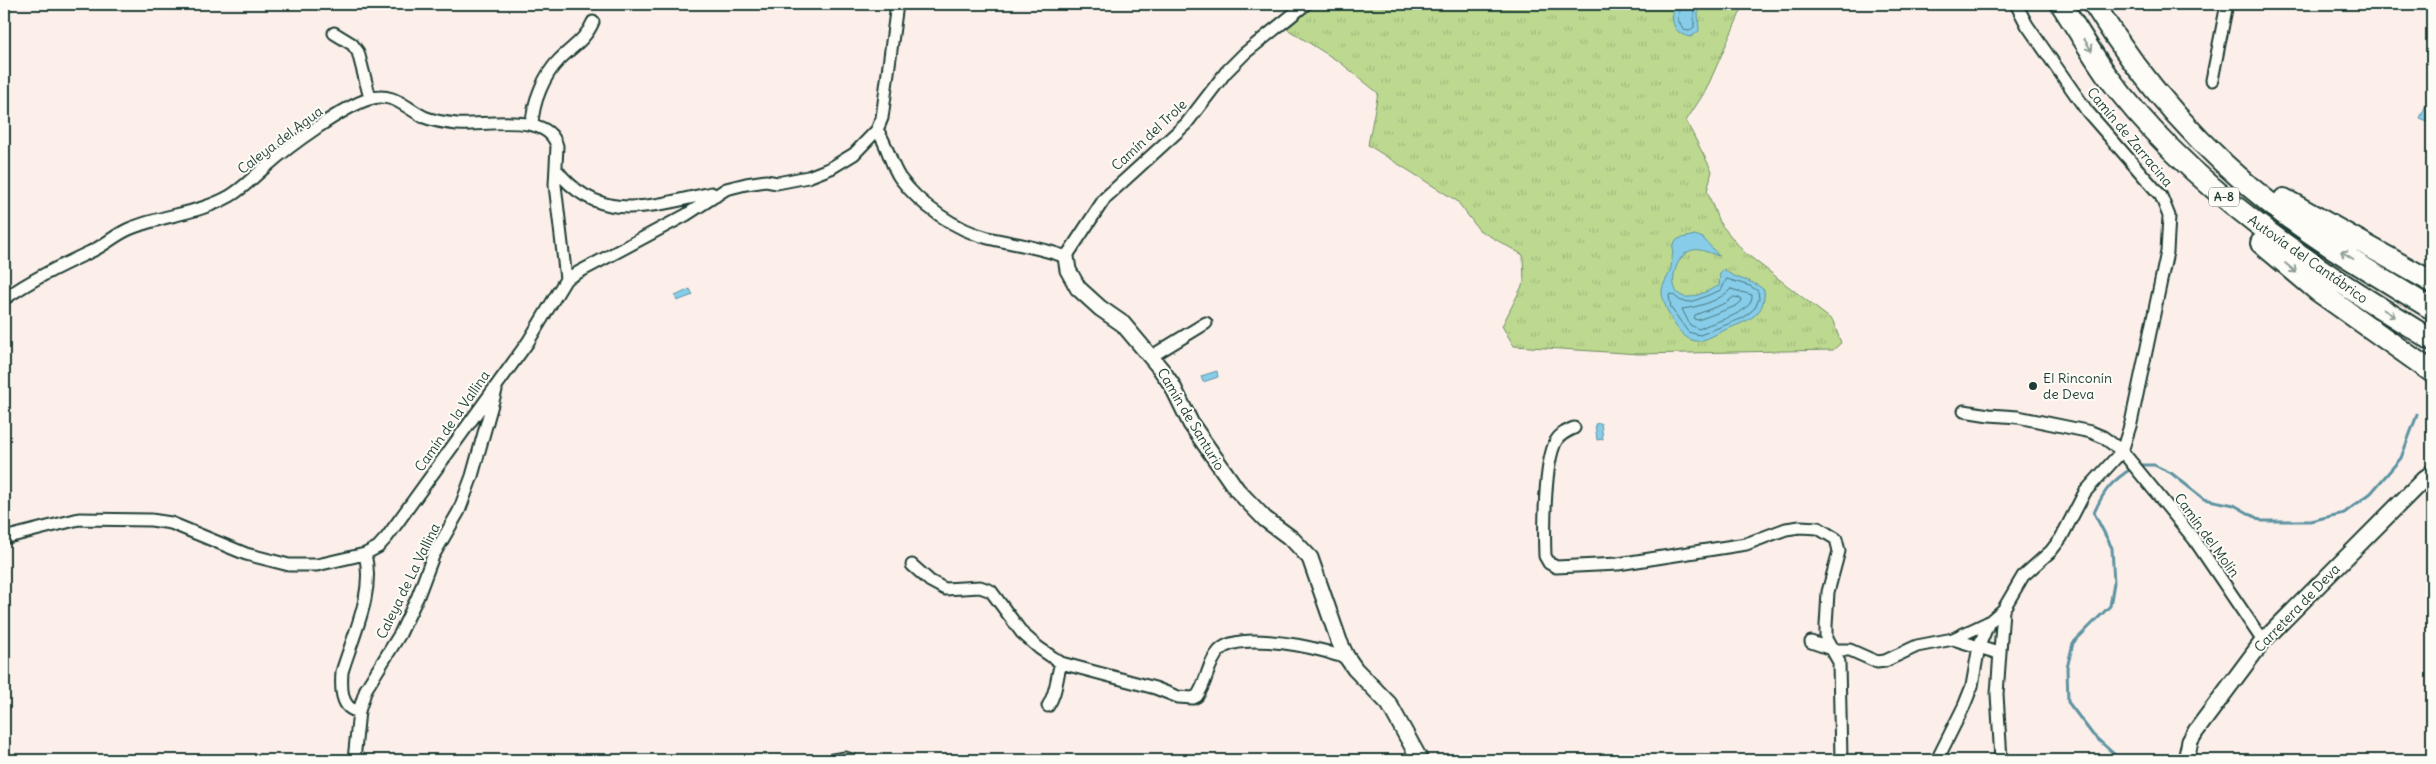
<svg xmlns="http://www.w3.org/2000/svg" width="2436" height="764" font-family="Delius,sans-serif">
  <defs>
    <pattern id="grass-tufts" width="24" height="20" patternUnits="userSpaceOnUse" patternTransform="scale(1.25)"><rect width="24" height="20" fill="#bdd990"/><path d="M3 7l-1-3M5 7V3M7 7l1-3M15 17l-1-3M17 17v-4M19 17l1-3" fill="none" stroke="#a2bb7d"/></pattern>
  </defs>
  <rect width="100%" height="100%" fill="#fcefea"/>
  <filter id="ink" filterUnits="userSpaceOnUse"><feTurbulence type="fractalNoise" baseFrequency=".02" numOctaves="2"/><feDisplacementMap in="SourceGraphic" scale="10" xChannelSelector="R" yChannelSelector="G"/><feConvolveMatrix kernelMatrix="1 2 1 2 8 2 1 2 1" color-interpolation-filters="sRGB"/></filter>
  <g filter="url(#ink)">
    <path fill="url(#grass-tufts)" stroke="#6e8b62" d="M 1317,4 L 1744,4 L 1706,90 L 1686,121 L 1712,171 L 1707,191 L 1719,222 L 1744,252 L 1833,321 L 1841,343 L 1833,350 L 1639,354 L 1514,346 L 1502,326 L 1524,282 L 1523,255 L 1479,230 L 1457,201 L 1368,145 L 1378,93 L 1341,63 L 1287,29 Z"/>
    <path fill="#87cde9" stroke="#5d93a1" d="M 1675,4 L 1700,4 L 1698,12 L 1699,31 L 1691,37 C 1672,34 1670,20 1675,4 Z
      M 2430,96 L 2432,97 L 2432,114 L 2429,122 L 2420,118 Z
      M 1695,235 L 1703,238 L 1719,256 C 1712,254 1700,248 1693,250 C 1672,254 1664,300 1690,297 C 1699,296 1711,289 1719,286 L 1720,273 L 1724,269 C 1735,281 1751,278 1764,290 C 1766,317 1746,321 1725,330 C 1718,333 1708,339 1700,341 C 1680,344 1664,308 1662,293 C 1661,284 1670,276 1671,267 C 1672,260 1673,252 1673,244 L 1678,239 Z
      M 690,289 L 693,295 L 677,301 L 675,296 Z
      M 1217,371 L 1218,377 L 1203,382 L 1201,376 Z
      M 1601,423 L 1603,439 L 1597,440 L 1595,424 Z"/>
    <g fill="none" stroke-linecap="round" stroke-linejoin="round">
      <path stroke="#49777c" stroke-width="1" d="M 1680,4 L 1678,20 L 1684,30 L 1689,31 L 1694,27 L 1694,4
        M 1727,279 L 1750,286 L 1758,291 L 1759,299 L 1755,308 L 1743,318 L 1700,335 L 1688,332 L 1671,308 L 1669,295 L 1672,294 L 1681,301 L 1691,302 L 1721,290 Z
        M 1731,289 L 1752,295 C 1754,314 1713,321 1699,329 L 1690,325 L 1682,309 C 1699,307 1719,301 1731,289 Z
        M 1734,297 L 1741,298 L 1742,301 L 1736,306 L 1698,320 L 1694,319 L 1695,315 L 1726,303 Z"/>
      <path stroke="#5d93a1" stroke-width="3" d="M 2138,465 L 2154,465 L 2171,473 L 2204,499 L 2234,505 L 2262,521 L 2310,521 L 2344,513 L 2371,493 L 2401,458 L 2417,415
        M 2115,760 L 2114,754 L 2093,735 L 2068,702 L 2067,668 L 2073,643 L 2110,606 L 2114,583 L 2112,548 L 2094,513 C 2104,490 2111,482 2132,468"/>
      <g stroke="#1f3d34" stroke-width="15">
        <path id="street" d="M 897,4 L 882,118 L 877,130 C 888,145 890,164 900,178 C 920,205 956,230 988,238 C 1014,244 1040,247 1066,257 L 1105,198 L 1186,124 L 1226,72 L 1245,53 L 1306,4
          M 334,33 L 352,44 L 358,52 L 370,98
          M 2212,80 L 2227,4
          M 532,124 C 533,102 544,75 559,60 C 572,47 586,39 593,22
          M 556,169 C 598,225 652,206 711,193 L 716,196
          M 4,299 C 31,280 60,266 90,252 C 104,246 115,235 129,229 C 162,215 198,214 230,196 C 244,188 255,175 268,165 C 289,146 343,107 369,99 C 392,91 406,108 424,117 C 434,121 447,123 457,124 C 485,126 548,111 557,146 L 555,185 L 566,279
          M 1152,356 L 1206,323
          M 1964,411 L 1989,415 L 2018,417 L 2091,432 L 2103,437 L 2122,451 L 2194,539 L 2263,641
          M 1574,428 C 1567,431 1560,434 1556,441 C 1544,463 1544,530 1545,556 L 1549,563 L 1556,567 L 1618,564 L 1746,544 L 1786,529 L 1800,527 L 1818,528 L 1836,539 L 1839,551 L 1828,592 L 1826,626 L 1826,639 L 1839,662 L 1841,760
          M 4,538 L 79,519 L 151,520 L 171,523 L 246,554 L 289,565 L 317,565 L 365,554 L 378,547 L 387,537 L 528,342 L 566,279 L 686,215 L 726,189 L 746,184 L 766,181 L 777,183 L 808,177 L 831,168 L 854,154 L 877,130
          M 912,565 L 930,581 L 945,589 L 980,587 L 991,591 L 1022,633 L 1039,648 L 1061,663 L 1155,688 L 1178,697 L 1193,698 L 1197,696 C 1207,683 1207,664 1219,651 C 1236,632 1301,645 1324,651 C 1332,653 1337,657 1346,656
          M 1953,639 L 1998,653
          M 1811,642 L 1834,650 L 1850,650 L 1877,662 L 1885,661 L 1917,646 L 1953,639 L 1989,622
          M 1048,706 C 1057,692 1056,679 1061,663
          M 359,711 C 340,710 341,686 342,672 C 353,635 375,593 365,554
          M 354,760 L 359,711 L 366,689 L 400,634 L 418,596 L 433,556 L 459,511 L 472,476 L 496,390
          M 833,760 L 845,758 L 852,760
          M 1937,760 L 1964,706 L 1972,686 L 1979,646 L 1989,622 L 2003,610 L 2023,576 L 2051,551 L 2061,538 L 2085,492 L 2122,451 L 2131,423 L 2167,252 L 2169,216 L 2161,196 L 2087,111 L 2027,25 L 2016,4
          M 2001,760 L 1997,694 L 2003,610"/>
      </g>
      <g stroke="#1f3d34" stroke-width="19">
        <path id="secondary" d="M 1066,257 L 1068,270 L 1078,288 L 1100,308 L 1123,324 L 1160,368 L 1172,385 L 1191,424 L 1237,490 L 1265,519 L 1292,539 L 1310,558 L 1339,641 L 1346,656 L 1355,669 L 1389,704 L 1420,760
          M 2186,760 L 2190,741 L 2196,731 L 2263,641 L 2425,478 L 2432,473"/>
      </g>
      <g stroke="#1f3d34" stroke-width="24">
        <path id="highway" d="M 2061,4 C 2076,27 2090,51 2106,74 C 2191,190 2312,266 2432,340
          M 2094,4 C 2142,82 2204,152 2277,209 C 2325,246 2380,277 2432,309
          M 2284,199 L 2432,282
          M 2261,243 L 2318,291 L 2432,372"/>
      </g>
      <use href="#street" stroke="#fdfcf7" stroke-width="11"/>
      <use href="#secondary" stroke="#fdfcf7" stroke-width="15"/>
      <use href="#highway" stroke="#fdfcf7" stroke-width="20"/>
    </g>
    <defs><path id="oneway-shaft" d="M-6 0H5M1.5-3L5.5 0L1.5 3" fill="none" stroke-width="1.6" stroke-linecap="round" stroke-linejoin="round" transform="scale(1.25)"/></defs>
    <g stroke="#8e9c96">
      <use href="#oneway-shaft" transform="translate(2088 45) rotate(57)"/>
      <use href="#oneway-shaft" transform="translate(2347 255) rotate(-148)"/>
      <use href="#oneway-shaft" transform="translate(2291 268) rotate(40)"/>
      <use href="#oneway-shaft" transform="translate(2389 313) rotate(32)"/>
    </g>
  </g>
  <circle fill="#1f3d34" stroke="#fdfcf7" stroke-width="2" cx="2033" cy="386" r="5"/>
  <g text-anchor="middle" stroke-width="4" stroke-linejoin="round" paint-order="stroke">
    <rect fill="#fdfcf7" stroke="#62766e" stroke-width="1" x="2209" y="187.5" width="30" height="19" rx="4"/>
    <g font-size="12" font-weight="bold" fill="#1f3d34">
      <text x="2224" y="201">A-8</text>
    </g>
    <g font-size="14" fill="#1f3d34" stroke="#fdfcf7">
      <text transform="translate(1149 135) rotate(-43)" y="5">Camín del Trole</text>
      <text transform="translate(2130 137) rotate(50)" y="5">Camín de Zarracina</text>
      <text transform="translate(280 140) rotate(-37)" y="5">Caleya del Agua</text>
      <text transform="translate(2308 259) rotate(35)" y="5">Autovía del Cantábrico</text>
      <text transform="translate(1191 419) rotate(59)" y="5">Camín de Santurio</text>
      <text transform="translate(452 421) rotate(-55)" y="5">Camín de la Vallina</text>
      <text transform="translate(2207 535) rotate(54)" y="5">Camín del Molín</text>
      <text transform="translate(408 581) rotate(-64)" y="5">Caleya de La Vallina</text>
      <text transform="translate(2297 608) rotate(-46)" y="5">Carretera de Deva</text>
    </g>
    <g font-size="14" fill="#1f3d34" stroke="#fdfcf7" text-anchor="start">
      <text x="2043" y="383">El Rinconín<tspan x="2043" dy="16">de Deva</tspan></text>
    </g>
  </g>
  <rect width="2436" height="764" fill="none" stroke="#fdfcf7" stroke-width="20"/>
  <rect x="10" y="10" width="2416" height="744" fill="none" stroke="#1f3d34" stroke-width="2" filter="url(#ink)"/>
</svg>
